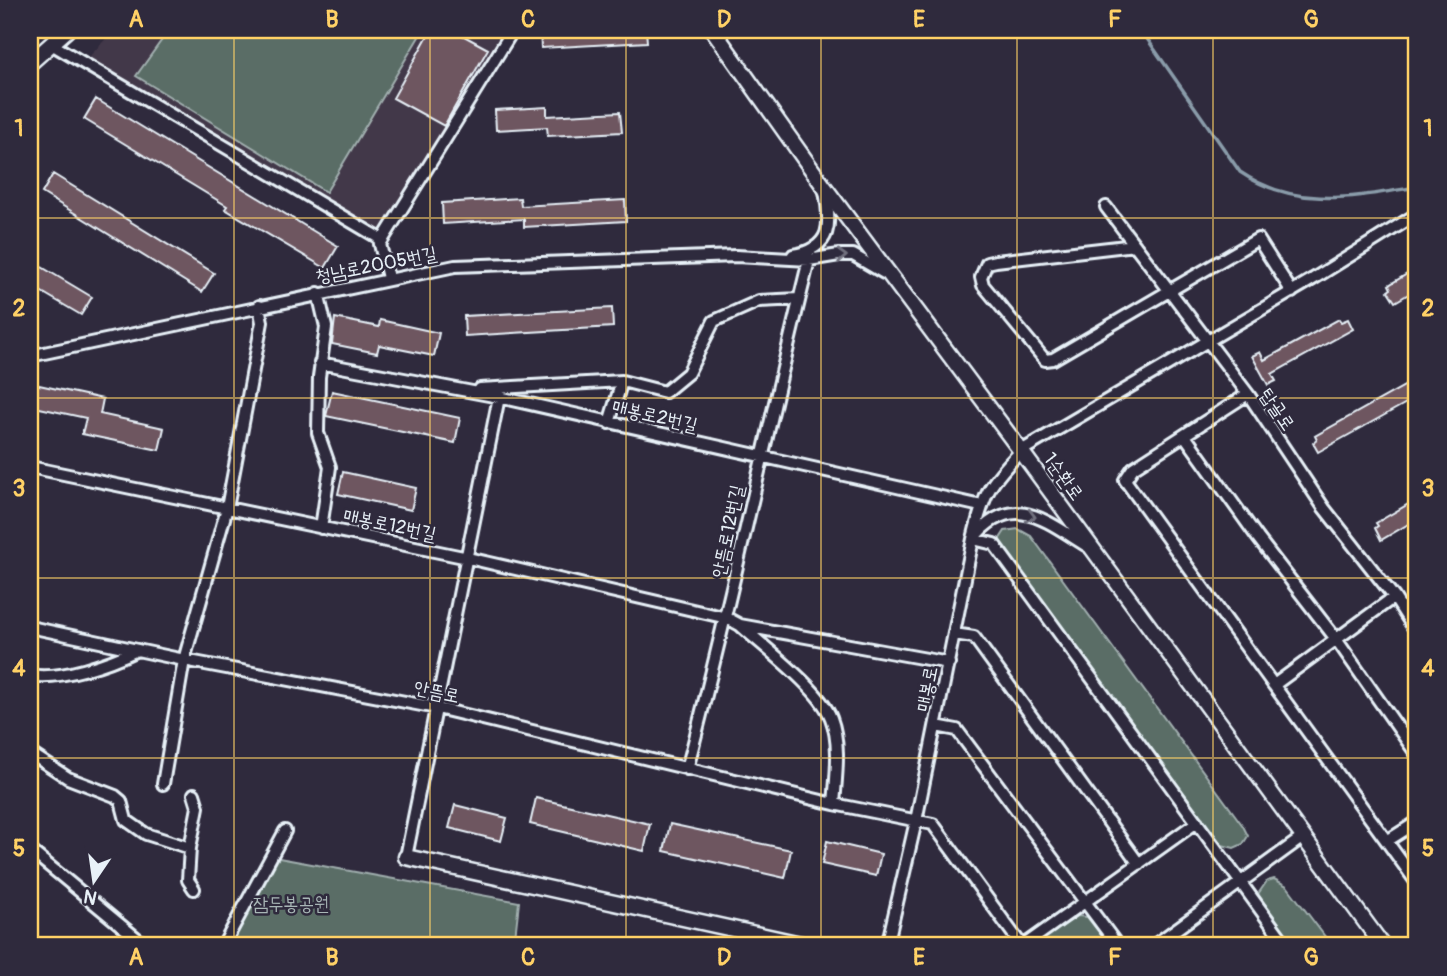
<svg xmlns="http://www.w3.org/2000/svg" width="1447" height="976" font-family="Pangolin,'Poor Story',sans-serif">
  <rect width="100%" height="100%" fill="#2f2a3d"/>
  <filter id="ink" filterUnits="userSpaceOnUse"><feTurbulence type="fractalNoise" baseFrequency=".0143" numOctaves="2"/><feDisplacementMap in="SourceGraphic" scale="14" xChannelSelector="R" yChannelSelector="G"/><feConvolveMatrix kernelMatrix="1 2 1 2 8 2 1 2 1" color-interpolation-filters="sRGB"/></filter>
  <g filter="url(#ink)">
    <path fill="#423748" d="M 114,30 L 506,30 L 385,233 L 375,233 L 87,59 Z"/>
    <path fill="#5a6d66" stroke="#a1afaf" stroke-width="2" d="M 169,30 L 423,30 L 326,192 L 136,76 Z
      M 1018,529 L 1031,536 L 1243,826 L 1248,836 L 1243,844 L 1234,848 L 1218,844 L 1005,553 L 999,540 L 1005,531 Z
      M 279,858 L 519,902 L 514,946 L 217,946 L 263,863 Z
      M 1274,879 L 1287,886 L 1332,946 L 1293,946 L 1258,894 L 1267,881 Z
      M 1078,916 L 1087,917 L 1110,946 L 1032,946 Z"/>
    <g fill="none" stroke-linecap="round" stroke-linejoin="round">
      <path stroke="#8a9caa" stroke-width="3.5" d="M 1141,30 L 1240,172 C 1296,210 1354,197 1417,187"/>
    </g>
    <path fill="#6e5661" stroke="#e8f1f8" stroke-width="2" d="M 431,30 L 453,30 L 488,49 L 444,126 L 393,98 Z
      M 540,30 L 646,30 L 647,42 L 541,48 Z
      M 96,99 L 338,246 L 325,268 L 225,209 L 227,206 L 84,119 Z
      M 547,107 L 547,116 L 620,112 L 622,132 L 548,136 L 547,127 L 496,130 L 495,110 Z
      M 53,174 L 214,273 L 202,292 L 42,193 Z
      M 520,198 L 521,206 L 625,200 L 626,221 L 524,227 L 524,219 L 443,224 L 442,203 Z
      M 30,260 L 92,297 L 81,315 L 30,285 Z
      M 1417,268 L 1417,289 L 1395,302 L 1388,291 L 1391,289 L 1389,285 Z
      M 612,308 L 613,327 L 465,336 L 464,316 Z
      M 335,318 L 379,327 L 380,320 L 439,333 L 434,356 L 379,345 L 377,353 L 332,344 Z
      M 1339,319 L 1341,322 L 1348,319 L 1353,329 L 1272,374 L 1276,381 L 1268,385 L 1252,356 L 1260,352 L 1264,360 Z
      M 1417,379 L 1417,397 L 1318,452 L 1313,443 L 1317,440 L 1315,436 Z
      M 30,383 L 103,399 L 100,414 L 164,428 L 159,450 L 82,434 L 86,418 L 30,406 Z
      M 332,391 L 460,418 L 455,443 L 326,416 Z
      M 343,472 L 416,488 L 411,510 L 338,494 Z
      M 1417,499 L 1417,519 L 1381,540 L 1375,528 L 1378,526 L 1376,523 Z
      M 536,798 L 650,824 L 644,851 L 530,824 Z
      M 455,805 L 507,818 L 501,841 L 449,828 Z
      M 670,824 L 791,850 L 785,878 L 664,851 Z
      M 827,841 L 881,854 L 876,876 L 822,864 Z"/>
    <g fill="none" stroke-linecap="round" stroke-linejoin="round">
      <g stroke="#e8f1f8" stroke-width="16">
        <path id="street" d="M 53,45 L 379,238 L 380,244
          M 1106,207 L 1248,394 L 1324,508 L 1394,597 L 1417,633
          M 1135,245 L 996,261 L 987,263 L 981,277 L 983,285 L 1045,360 L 1053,359 L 1258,239 L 1292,292
          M 793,255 C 833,248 831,224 825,191
          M 388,278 L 380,244 L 513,30
          M 318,293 L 326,327 L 319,377 L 318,433 L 330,467 L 321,528
          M 30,356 L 455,266 L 736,256 L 809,260 L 839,255 L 853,255 L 884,273
          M 320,363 L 499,397 L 981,506
          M 480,389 L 622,381 L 665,392 L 688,373 L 714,321 L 759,301 L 799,299
          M 1248,394 L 1133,468 L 1125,480 L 1417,883
          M 609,423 L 622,381
          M 1185,436 L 1258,538 L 1336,639 L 1417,755
          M 30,467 L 468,558 L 727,618 L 740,625 L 949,663
          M 1087,546 C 1046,521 1012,490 973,539 L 994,544 L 1287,946
          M 740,625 C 764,647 820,689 831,718 C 841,744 836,777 834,804
          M 30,627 L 184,660 L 437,708 L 834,804 L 933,824 L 1022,946
          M 954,634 L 974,637 L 1139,864
          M 30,675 C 60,681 110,663 137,650
          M 1274,685 L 1394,597
          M 936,726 L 957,730 L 1118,946
          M 30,753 L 68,778 L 115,796 L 121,801 L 126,820 L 146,834 L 190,848 L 188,880 L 194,889
          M 687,769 C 732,600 767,429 809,260
          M 163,784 L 184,660 L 227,508 L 262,322 L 259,306
          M 1387,841 L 1417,822
          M 190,848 L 198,807 L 194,794
          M 30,850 L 146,946
          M 406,857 L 499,397
          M 223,946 L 285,831
          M 887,946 L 916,821 L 973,539 C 984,493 988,485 1021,451 L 1313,279 L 1417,214
          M 1023,946 L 1197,822
          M 1153,946 L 1303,837"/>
      </g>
      <g stroke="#e8f1f8" stroke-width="19">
        <path id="secondary" d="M 713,30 L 825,188 L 1021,451 L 1383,946
          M 30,63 L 67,30
          M 406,857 L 810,946"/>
      </g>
      <use href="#street" stroke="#2f2a3d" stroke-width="10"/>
      <use href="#secondary" stroke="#2f2a3d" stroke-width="14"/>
    </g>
    <defs><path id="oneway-chevron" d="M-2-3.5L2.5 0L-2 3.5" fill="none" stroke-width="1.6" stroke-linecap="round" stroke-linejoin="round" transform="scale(1.75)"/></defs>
    <g stroke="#70707e">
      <use href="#oneway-chevron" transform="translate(842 256) rotate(-2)"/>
      <use href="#oneway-chevron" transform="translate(1031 516) rotate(15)"/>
    </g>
  </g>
  <path fill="none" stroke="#ffd166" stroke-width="2" stroke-opacity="0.55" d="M 234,30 L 234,946M 430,30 L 430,946M 626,30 L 626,946M 821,30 L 821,946M 1017,30 L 1017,946M 1213,30 L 1213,946M 30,218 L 1417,218M 30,398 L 1417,398M 30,578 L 1417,578M 30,758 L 1417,758"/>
  <g text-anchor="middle" stroke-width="5" stroke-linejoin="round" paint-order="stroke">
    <g font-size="19" fill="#e8f1f8" stroke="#2f2a3d">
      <text transform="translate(376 264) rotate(-11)" y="7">청남로2005번길</text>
      <text transform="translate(1278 409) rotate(56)" y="7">탑골로</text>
      <text transform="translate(655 415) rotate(13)" y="7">매봉로2번길</text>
      <text transform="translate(1064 476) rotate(54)" y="7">1순환로</text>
      <text transform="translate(390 524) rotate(12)" y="7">매봉로12번길</text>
      <text transform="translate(727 531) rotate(-78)" y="7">안뜸로12번길</text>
      <text transform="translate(926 689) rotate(-79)" y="7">매봉로</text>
      <text transform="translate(437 691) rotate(12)" y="7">안뜸로</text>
    </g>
    <g font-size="19" fill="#a8b6b6" stroke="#2f2a3d">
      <text x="291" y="910">잠두봉공원</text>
    </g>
  </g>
  <rect width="1447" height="976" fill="none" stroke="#2f2a3d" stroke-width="77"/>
  <g transform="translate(94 881) rotate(193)" stroke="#2f2a3d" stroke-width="5" paint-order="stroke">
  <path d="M0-5L12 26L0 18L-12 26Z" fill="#e8f1f8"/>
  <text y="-10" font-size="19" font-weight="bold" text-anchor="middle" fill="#e8f1f8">N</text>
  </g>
  <rect x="38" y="38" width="1370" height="899" fill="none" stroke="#ffd166" stroke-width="2.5"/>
  <g font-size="23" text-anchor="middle" font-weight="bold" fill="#ffd166">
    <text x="136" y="27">A</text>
    <text x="332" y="27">B</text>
    <text x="528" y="27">C</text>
    <text x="724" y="27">D</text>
    <text x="919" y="27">E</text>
    <text x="1115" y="27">F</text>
    <text x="1311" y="27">G</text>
    <text x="19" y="136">1</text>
    <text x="1428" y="136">1</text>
    <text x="19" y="316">2</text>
    <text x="1428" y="316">2</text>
    <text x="19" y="496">3</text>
    <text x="1428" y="496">3</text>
    <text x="19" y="676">4</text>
    <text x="1428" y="676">4</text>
    <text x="19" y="856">5</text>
    <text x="1428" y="856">5</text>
    <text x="136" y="965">A</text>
    <text x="332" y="965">B</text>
    <text x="528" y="965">C</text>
    <text x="724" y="965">D</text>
    <text x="919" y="965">E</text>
    <text x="1115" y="965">F</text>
    <text x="1311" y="965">G</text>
  </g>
</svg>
